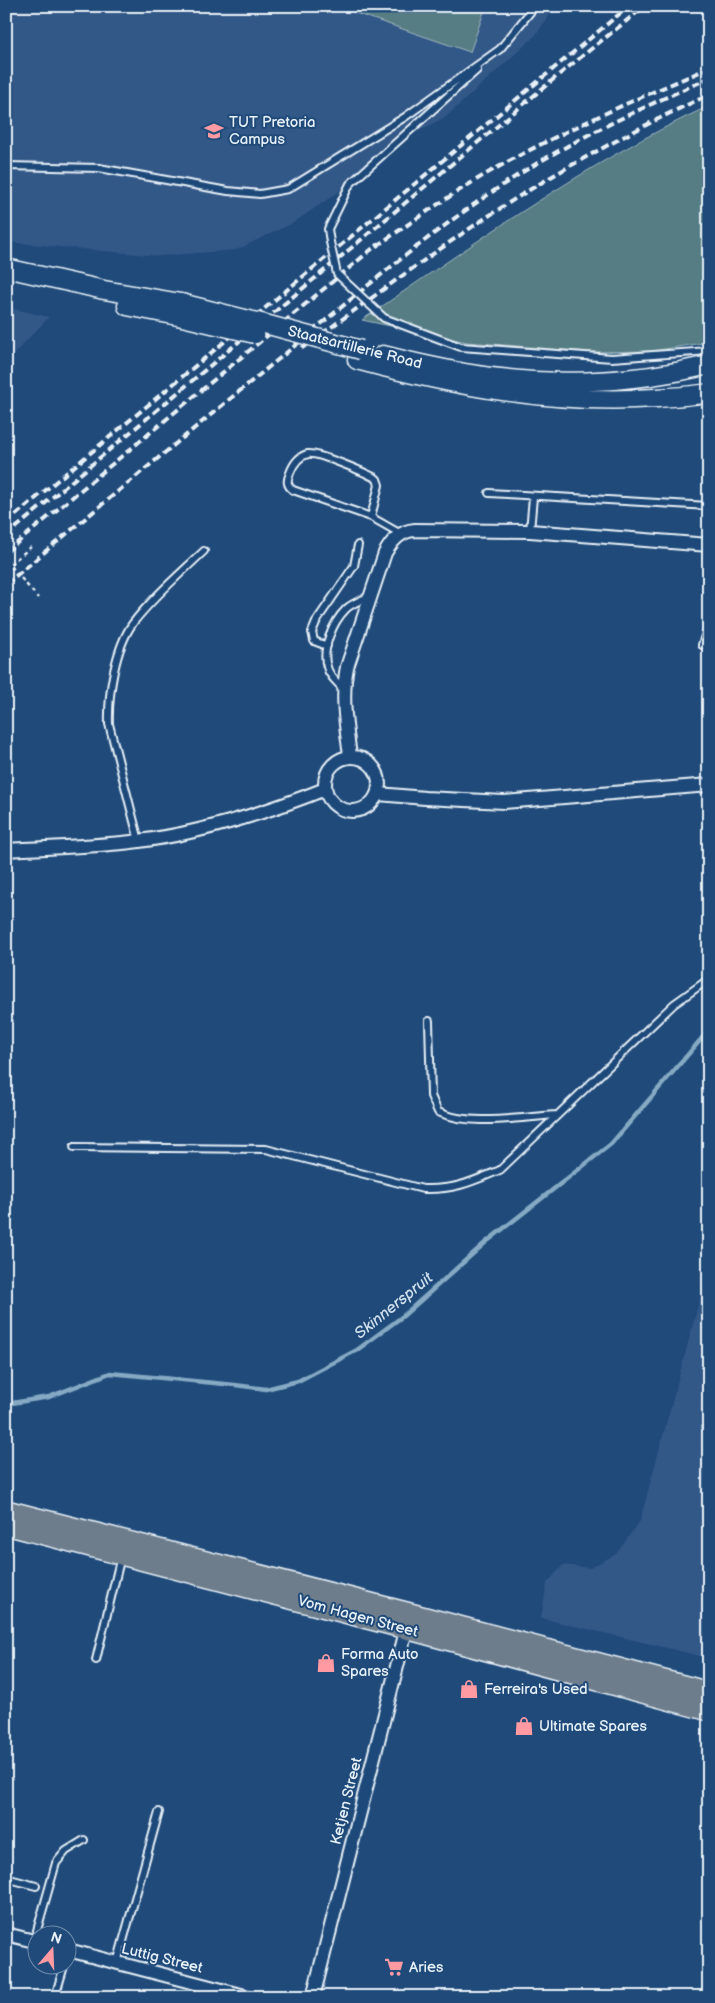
<svg xmlns="http://www.w3.org/2000/svg" width="715" height="2003" font-family="'Balsamiq Sans',sans-serif">
  <rect width="100%" height="100%" fill="#1f4a7a"/>
  <filter id="ink" filterUnits="userSpaceOnUse"><feTurbulence type="fractalNoise" baseFrequency=".02" numOctaves="2"/><feDisplacementMap in="SourceGraphic" scale="10" xChannelSelector="R" yChannelSelector="G"/><feConvolveMatrix kernelMatrix="1 2 1 2 8 2 1 2 1" color-interpolation-filters="sRGB"/></filter>
  <g filter="url(#ink)">
    <path fill="#335888" d="M 6,6 L 556,6 L 535,36 L 447,116 L 394,145 L 350,184 L 293,223 L 236,250 L 159,256 L 6,242 Z
      M 6,307 L 49,317 L 6,362 Z
      M 709,1265 L 709,1658 L 541,1618 L 547,1583 L 563,1565 L 590,1568 L 616,1554 L 640,1521 Z"/>
    <path fill="#577d84" stroke="#a0b7be" d="M 335,6 L 486,6 L 470,52 Z
      M 709,106 L 709,342 L 652,351 L 590,352 L 467,342 L 362,320 C 474,244 585,163 709,106 Z"/>
    <g fill="none" stroke-linecap="round" stroke-linejoin="round">
      <path stroke="#86aac4" stroke-width="4.5" d="M 6,1404 L 49,1397 L 110,1373 L 235,1385 L 266,1389 L 298,1381 L 357,1350 L 403,1316 L 485,1243 L 611,1144 L 709,1030"/>
      <g stroke="#e8f1f8" stroke-width="10">
        <path id="lane" d="M 6,166 L 99,168 L 228,191 L 260,194 L 288,189 L 405,117 L 500,49 L 535,6
          M 330,242 L 328,229 L 350,184 L 477,70
          M 489,493 L 709,506
          M 371,517 L 379,485 L 377,479 C 367,473 317,452 308,454 C 299,456 293,465 290,473 C 287,480 286,485 293,490 L 371,517 L 401,534
          M 530,531 L 533,497
          M 702,645 L 709,623
          M 327,646 L 314,641 L 312,632 L 317,620 L 354,566 L 358,545
          M 343,689 C 337,682 329,676 327,667 C 321,649 333,622 346,609 C 352,603 362,600 370,596
          M 139,841 L 109,724 C 108,694 115,648 133,623 C 153,597 180,574 204,551
          M 429,1021 L 431,1096 L 438,1112 C 471,1127 520,1117 557,1115
          M 74,1147 L 266,1149 L 423,1189 C 455,1190 471,1182 500,1170 L 674,1004 L 709,979
          M 96,1660 L 121,1556
          M 6,1878 L 36,1886
          M 6,1891 L 9,1879
          M 34,1941 L 56,1863 L 66,1851 L 84,1840
          M 117,1963 L 159,1812
          M 55,1997 L 64,1966"/>
      </g>
      <g stroke="#e8f1f8" stroke-width="16">
        <path id="street" d="M 350,756 C 346,726 341,697 347,667 L 385,553 C 392,541 400,531 415,530 L 530,531 L 709,545
          M325 784a27 27 0 1 1 54 0a27 27 0 1 1-54 0Z
          M 378,794 L 425,798 L 504,802 L 709,785
          M 6,850 C 50,847 95,847 139,841 C 203,833 265,813 325,789
          M 6,1934 L 38,1942
          M 68,1950 L 249,1997
          M 313,1997 L 408,1623"/>
      </g>
      <g stroke="#e8f1f8" stroke-width="21">
        <path id="secondary" d="M 6,268 L 104,290 L 181,303
          M 127,306 L 178,316
          M 383,355 C 410,362 438,368 465,373 C 544,387 631,384 709,365
          M 357,360 C 454,386 555,405 656,398 C 673,397 691,396 709,393"/>
      </g>
      <g stroke="#e8f1f8" stroke-width="22">
        <path id="primary" d="M 6,1510 L 410,1613 L 709,1692
          M 6,1525 L 406,1629 L 709,1711"/>
      </g>
      <path stroke="#e8f1f8" stroke-width="2.5" stroke-dasharray="4 4" stroke-linecap="butt" d="M 10,564 L 31,547
        M 21,578 L 38,598"/>
      <use href="#lane" stroke="#1f4a7a" stroke-width="6"/>
      <use href="#street" stroke="#1f4a7a" stroke-width="12"/>
      <use href="#secondary" stroke="#1f4a7a" stroke-width="18"/>
      <use href="#primary" stroke="#6d7d8c" stroke-width="19"/>
      <path stroke="#e8f1f8" stroke-width="4" stroke-dasharray="8 4" stroke-linecap="butt" d="M 302,348 C 388,287 472,222 563,170 C 611,143 659,117 709,95
        M 6,523 L 629,6
        M 6,536 L 561,73 L 645,6
        M 6,552 L 372,249 C 412,222 451,194 493,170 C 562,131 636,99 709,68
        M 6,584 C 99,507 192,430 286,353 C 361,291 436,227 518,175 C 578,137 644,107 709,78"/>
      <g stroke="#e8f1f8" stroke-width="10" stroke-linecap="butt">
        <path id="lane-bridge" d="M 330,242 L 337,274 L 384,318 L 461,347 L 612,358 L 709,351"/>
      </g>
      <g stroke="#e8f1f8" stroke-width="21" stroke-linecap="butt">
        <path id="secondary-bridge" d="M 181,303 L 265,324 L 361,350
          M 178,316 L 255,334"/>
      </g>
      <path stroke="#e8f1f8" stroke-width="2.5" stroke-dasharray="4 4" stroke-linecap="butt" d="M 6,560 L 21,578"/>
      <use href="#lane-bridge" stroke="#1f4a7a" stroke-width="6"/>
      <use href="#secondary-bridge" stroke="#1f4a7a" stroke-width="18"/>
    </g>
  </g>
  <defs>
    <g id="university-bare" transform="scale(1.5)"><path d="M0-5L7-2L0 1L-7-2ZM-4 1L0 2.5L4 1V4Q0 6-4 4Z" fill="#ff9aa2" stroke="#1f4a7a" stroke-width="2.5" paint-order="stroke"/></g>
    <g id="shop-bare" transform="scale(1.5)"><path d="M-5-2.5h2.3a2.7 3.5 0 0 1 5.4 0H5L5.5 6h-11ZM-1.5-2.5h3a1.5 2.3 0 0 0-3 0Z" fill="#ff9aa2" stroke="#1f4a7a" stroke-width="2.5" paint-order="stroke"/></g>
    <g id="supermarket-bare" transform="scale(1.5)"><path d="M-6-5.5h2.5l.6 2H6L4.5 2H-2.5L-4.4-4H-6ZM-1.5 3.2a1.3 1.3 0 1 0 .1 0ZM3 3.2a1.3 1.3 0 1 0 .1 0Z" fill="#ff9aa2" stroke="#1f4a7a" stroke-width="2.5" paint-order="stroke"/></g>
  </defs>
  <g fill-rule="evenodd">
    <use href="#university-bare" x="214" y="131"/>
    <use href="#shop-bare" x="326" y="1663"/>
    <use href="#shop-bare" x="469" y="1689"/>
    <use href="#shop-bare" x="524" y="1726"/>
    <use href="#supermarket-bare" x="394" y="1967"/>
  </g>
  <g text-anchor="middle" stroke-width="4" stroke-linejoin="round" paint-order="stroke">
    <g font-size="15" fill="#e8f1f8" stroke="#1f4a7a" text-anchor="start">
      <text x="229" y="127">TUT Pretoria<tspan x="229" dy="17">Campus</tspan></text>
      <text x="341" y="1659">Forma Auto<tspan x="341" dy="17">Spares</tspan></text>
      <text x="484" y="1694">Ferreira's Used</text>
      <text x="539" y="1731">Ultimate Spares</text>
      <text x="409" y="1972">Aries</text>
    </g>
    <g font-size="15" fill="#e8f1f8" stroke="#1f4a7a">
      <text transform="translate(355 347) rotate(14)" y="5">Staatsartillerie Road</text>
      <text transform="translate(358 1616) rotate(15)" y="5">Vom Hagen Street</text>
      <text transform="translate(346 1801) rotate(-76)" y="5">Ketjen Street</text>
      <text transform="translate(162 1958) rotate(14)" y="5">Luttig Street</text>
    </g>
    <g font-size="16" font-style="italic" fill="#cfdfeb" stroke="#1f4a7a">
      <text transform="translate(393 1305) rotate(-39)" y="6">Skinnerspruit</text>
    </g>
  </g>
  <rect width="715" height="2003" fill="none" stroke="#1f4a7a" stroke-width="25"/>
  <rect x="12" y="12" width="690" height="1978" fill="none" stroke="#e8f1f8" stroke-width="2" filter="url(#ink)"/>
  <g transform="translate(52 1950) rotate(19)"><circle r="24" fill="#1f4a7a" stroke="#6f8dac"/>
  <path d="M0-4L9 19L0 12L-9 19Z" fill="#ff9aa2"/>
  <text y="-8" font-size="14" font-weight="bold" text-anchor="middle" fill="#e8f1f8">N</text>
  </g>
</svg>
